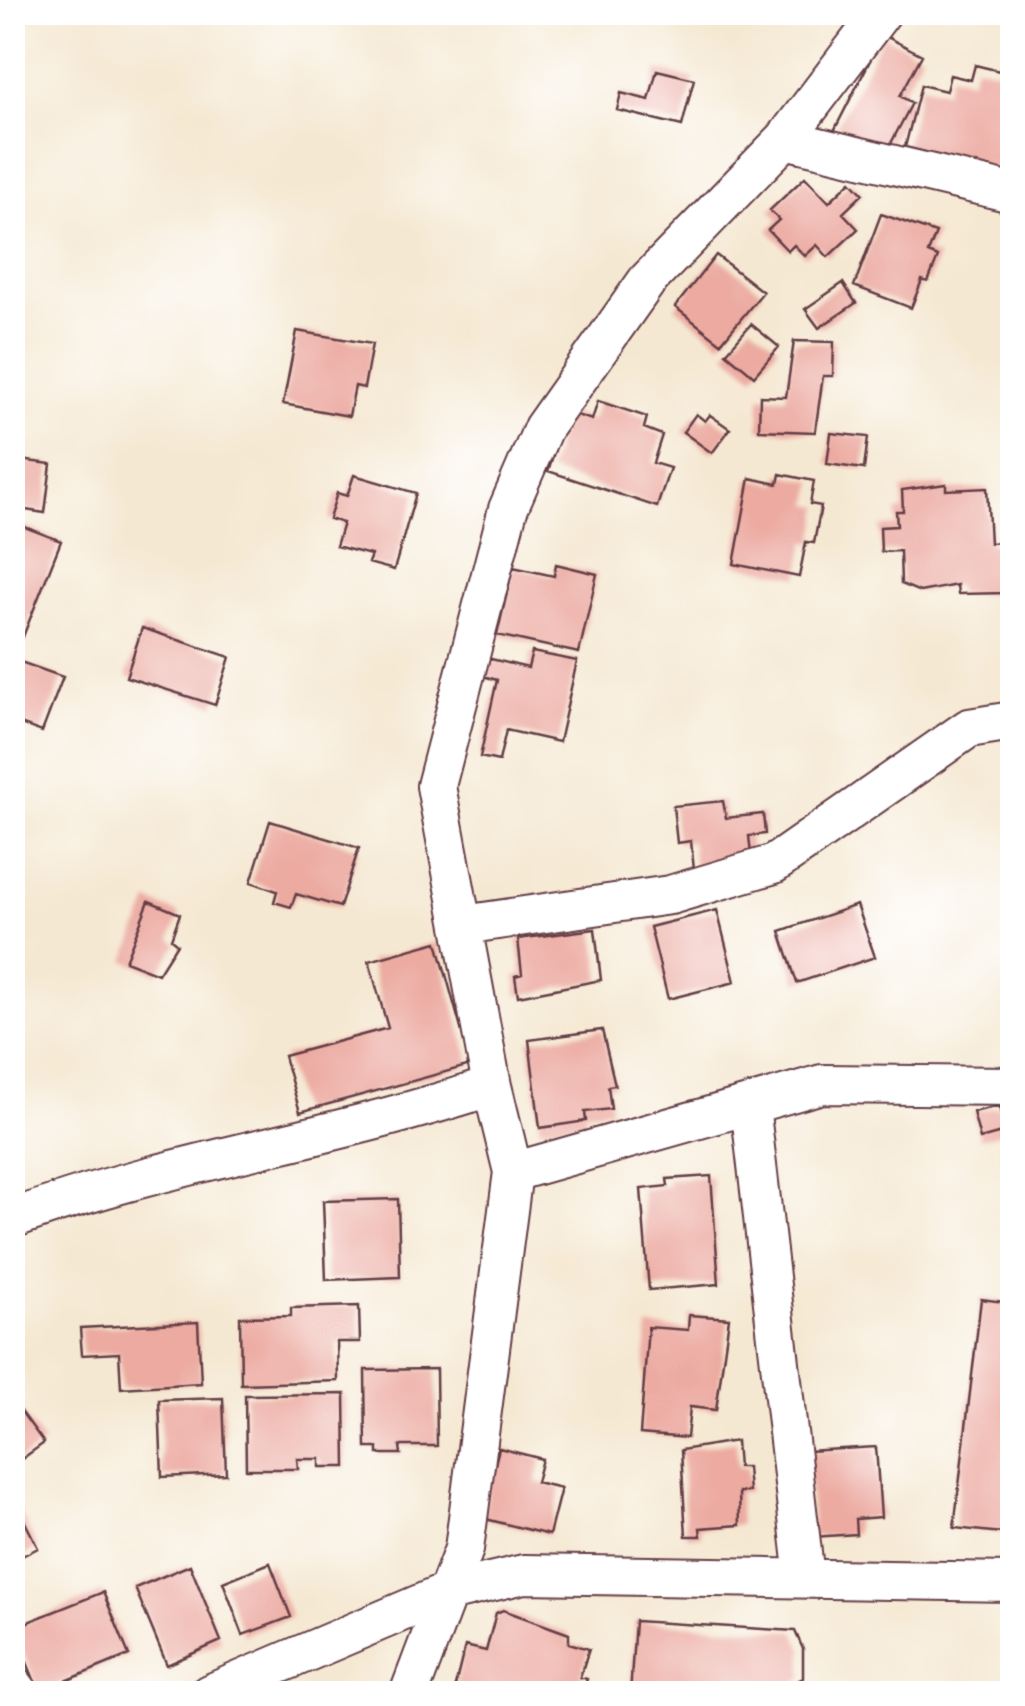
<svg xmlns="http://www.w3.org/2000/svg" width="1025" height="1706" font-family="'EB Garamond',serif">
  <rect width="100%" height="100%" fill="#fff"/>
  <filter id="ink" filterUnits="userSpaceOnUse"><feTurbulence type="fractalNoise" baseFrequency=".01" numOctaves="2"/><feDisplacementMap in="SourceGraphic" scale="20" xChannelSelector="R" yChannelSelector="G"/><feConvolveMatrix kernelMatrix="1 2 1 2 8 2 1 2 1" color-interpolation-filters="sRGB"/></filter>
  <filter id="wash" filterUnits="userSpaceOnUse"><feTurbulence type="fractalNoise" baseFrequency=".0048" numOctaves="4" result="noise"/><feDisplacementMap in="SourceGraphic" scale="40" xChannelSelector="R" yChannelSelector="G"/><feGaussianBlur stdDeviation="2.25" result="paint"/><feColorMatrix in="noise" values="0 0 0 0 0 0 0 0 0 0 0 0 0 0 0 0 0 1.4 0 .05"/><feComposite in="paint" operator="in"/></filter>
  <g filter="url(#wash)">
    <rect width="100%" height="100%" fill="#f5e8d2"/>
    <g id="blocks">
      <path fill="#ecaaa1" d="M 883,35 L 922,55 L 900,96 L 912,103 L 889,147 L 834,131 Z
        M 975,65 L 1012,74 L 1012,174 L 905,147 L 921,85 L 946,91 L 950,75 L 971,80 Z
        M 657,70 L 694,79 L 682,126 L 617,110 L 621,93 L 649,100 Z
        M 805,177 L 829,202 L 851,181 L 863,194 L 843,213 L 858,229 L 828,257 L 817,245 L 805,256 L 794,245 L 788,251 L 768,230 L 779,220 L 770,210 Z
        M 881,214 L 936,233 L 928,253 L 938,257 L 928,282 L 922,280 L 911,308 L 854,286 Z
        M 716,255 L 763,292 L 721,343 L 675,307 Z
        M 843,283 L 856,303 L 819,328 L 805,309 Z
        M 751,324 L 779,347 L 754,376 L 726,353 Z
        M 297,331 L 372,344 L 364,388 L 355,386 L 349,416 L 283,404 Z
        M 794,341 L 834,342 L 833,376 L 823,376 L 815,432 L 759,430 L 760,396 L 786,397 Z
        M 598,401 L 647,417 L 644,428 L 662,435 L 653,463 L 670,468 L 657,507 L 548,471 L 567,412 L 592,420 Z
        M 696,414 L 705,421 L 710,415 L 730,429 L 712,453 L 683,432 Z
        M 831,433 L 868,437 L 864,469 L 827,464 Z
        M 12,459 L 51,464 L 45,513 L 12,508 Z
        M 780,474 L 814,481 L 810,504 L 821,506 L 814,543 L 806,542 L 799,577 L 734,564 L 750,478 L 778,484 Z
        M 354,475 L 416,493 L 394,570 L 368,563 L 371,555 L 336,546 L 343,523 L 329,519 L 337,493 L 347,496 Z
        M 946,484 L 946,490 L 987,488 L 990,543 L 1006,542 L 1008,593 L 958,594 L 957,585 L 920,592 L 901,584 L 900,551 L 881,552 L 880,527 L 897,526 L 896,511 L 903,511 L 902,490 Z
        M 12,522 L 61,541 L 22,639 L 12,635 Z
        M 556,564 L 597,574 L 579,653 L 497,635 L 513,567 L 554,576 Z
        M 142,628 L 230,657 L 215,705 L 126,677 Z
        M 532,652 L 577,661 L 559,742 L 506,730 L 499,761 L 480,757 L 497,680 L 483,676 L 487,658 L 528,668 Z
        M 12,659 L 63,677 L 42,732 L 12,721 Z
        M 723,801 L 726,818 L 763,814 L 765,834 L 749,836 L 752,864 L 694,870 L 691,841 L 677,843 L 673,806 Z
        M 270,821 L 359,848 L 340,907 L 296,894 L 291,907 L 274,902 L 277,891 L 251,882 Z
        M 149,901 L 180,914 L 171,939 L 177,944 L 158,974 L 125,961 Z
        M 857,905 L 875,957 L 797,983 L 780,931 Z
        M 717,910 L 735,982 L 668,999 L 650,927 Z
        M 595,929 L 601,980 L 518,996 L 515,976 L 522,974 L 518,939 Z
        M 437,942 L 471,1065 L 300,1112 L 284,1056 L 388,1028 L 369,961 Z
        M 602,1030 L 615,1085 L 608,1086 L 611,1109 L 585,1112 L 586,1121 L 540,1128 L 529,1040 Z
        M 999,1106 L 1005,1132 L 980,1139 L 973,1112 Z
        M 711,1176 L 719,1284 L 649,1290 L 641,1189 L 668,1186 L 667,1179 Z
        M 398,1199 L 400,1277 L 326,1280 L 323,1201 Z
        M 981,1299 L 1012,1303 L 1012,1534 L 954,1528 Z
        M 359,1306 L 360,1342 L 337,1342 L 338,1381 L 241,1384 L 240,1317 L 291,1316 L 291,1308 Z
        M 689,1315 L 729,1318 L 716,1410 L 690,1407 L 687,1438 L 640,1434 L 648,1327 L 688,1330 Z
        M 198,1322 L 201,1383 L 121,1388 L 119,1353 L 82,1355 L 80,1328 Z
        M 436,1369 L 437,1446 L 400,1446 L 401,1454 L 378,1454 L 378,1448 L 366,1448 L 365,1370 Z
        M 345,1394 L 346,1467 L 320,1467 L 320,1459 L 297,1459 L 298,1469 L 246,1469 L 245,1395 Z
        M 223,1398 L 226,1474 L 162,1477 L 159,1400 Z
        M 12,1399 L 44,1443 L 12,1466 Z
        M 736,1441 L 738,1467 L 747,1467 L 749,1492 L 739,1492 L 740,1525 L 700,1528 L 701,1536 L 686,1536 L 681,1450 Z
        M 876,1447 L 881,1517 L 855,1519 L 856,1534 L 813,1537 L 807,1451 Z
        M 499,1448 L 542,1459 L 536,1482 L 561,1488 L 549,1535 L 482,1518 Z
        M 12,1496 L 38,1548 L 12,1561 Z
        M 270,1563 L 291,1617 L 243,1635 L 223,1582 Z
        M 190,1565 L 221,1641 L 167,1665 L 135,1588 Z
        M 103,1592 L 129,1655 L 39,1692 L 13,1628 Z
        M 503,1610 L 569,1634 L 569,1643 L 589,1649 L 580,1677 L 587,1679 L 582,1694 L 453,1694 L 465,1646 L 486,1651 L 496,1613 Z
        M 635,1621 L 795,1631 L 803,1649 L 803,1678 L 795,1682 L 795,1694 L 630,1694 Z"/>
    </g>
  </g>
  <g filter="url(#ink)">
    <use href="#blocks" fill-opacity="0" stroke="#643d44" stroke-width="2.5"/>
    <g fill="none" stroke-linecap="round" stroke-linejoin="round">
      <g stroke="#643d44" stroke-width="42">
        <path id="street" d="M 785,139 L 1012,193
          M 463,925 L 670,895 L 774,864 L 969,728 L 1012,721
          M 750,1105 L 805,1578
          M 513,1172 L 822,1084 L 1012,1086
          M 12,1219 C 168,1161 334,1139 492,1086
          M 12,1683 L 20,1694
          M 209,1694 L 448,1592 L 524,1574 L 1012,1582
          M 409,1694 L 464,1549 L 513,1172 L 492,1086 L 436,786 L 508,509 L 543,428 L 647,281 L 785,139 L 882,12"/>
      </g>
      <use href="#street" stroke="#fff" stroke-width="38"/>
    </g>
  </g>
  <rect width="1025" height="1706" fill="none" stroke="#fff" stroke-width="50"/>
</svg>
